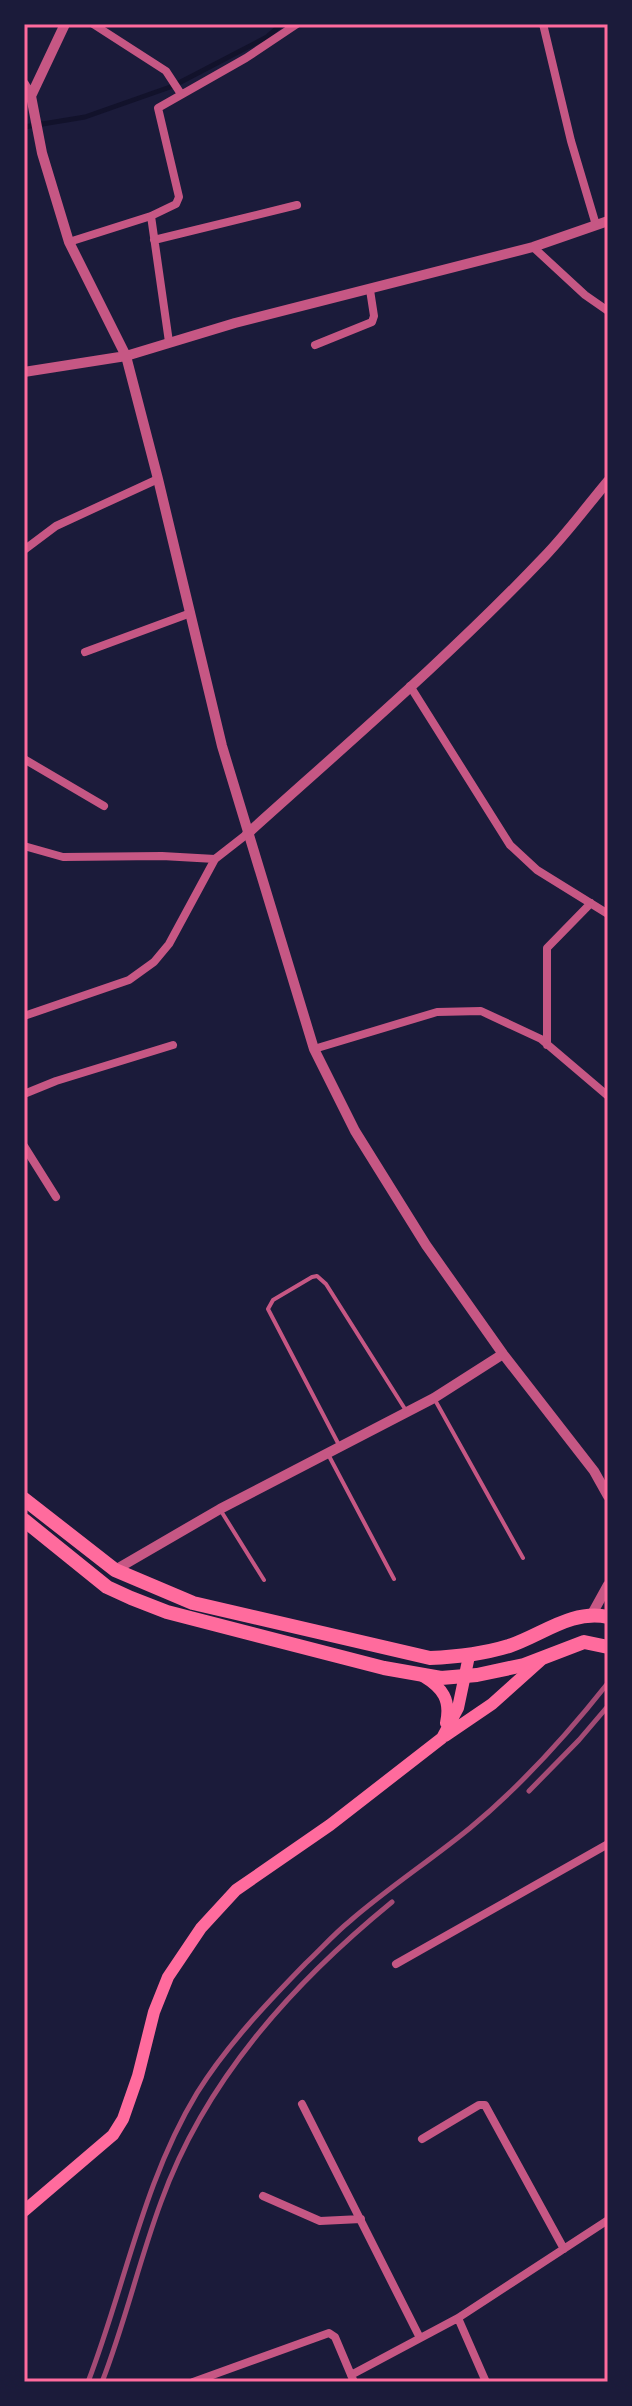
<svg xmlns="http://www.w3.org/2000/svg" width="632" height="2406" font-family="'Nunito Sans',sans-serif">
  <rect width="100%" height="100%" fill="#1b1b3a"/>
  <g fill="none" stroke-linecap="round" stroke-linejoin="round">
    <path stroke="#12122b" stroke-width="5" d="M 24,127 L 85,117 L 173,86 L 267,37 L 282,24"/>
    <path stroke="#c65784" stroke-width="4" d="M 435,1400 L 523,1558
      M 339,1445 L 268,1309 L 273,1300 L 312,1277 L 317,1276 L 326,1284 L 405,1409
      M 329,1456 L 394,1579
      M 221,1511 L 264,1580"/>
    <path stroke="#c65784" stroke-width="8" d="M 93,24 L 166,71 L 181,94
      M 543,24 L 571,141 L 596,225
      M 151,216 L 169,342
      M 154,240 L 297,205
      M 69,242 L 151,216 L 176,204 L 179,197 L 158,108 L 246,58 L 297,24
      M 533,247 L 585,295 L 608,311
      M 315,345 L 372,322 L 374,316 L 370,290
      M 24,550 L 56,526 L 158,479
      M 85,652 L 188,614
      M 410,686 L 510,845 L 537,870 L 608,914
      M 24,759 L 104,806
      M 24,846 L 63,857 L 162,856 L 215,859
      M 24,1016 L 129,980 L 154,962 L 169,944 L 215,859 L 247,834
      M 547,1045 L 547,948 L 591,903
      M 314,1049 L 437,1012 L 481,1011 L 541,1039 L 608,1096
      M 24,1094 L 56,1081 L 173,1045
      M 24,1146 L 56,1197
      M 396,1964 L 608,1844
      M 302,2104 L 420,2338
      M 422,2139 L 479,2105 L 485,2105 L 564,2249
      M 263,2196 L 320,2221 L 361,2219
      M 458,2318 L 486,2382
      M 351,2375 L 458,2318 L 608,2220
      M 193,2382 L 329,2333 L 335,2337 L 354,2382"/>
    <path stroke="#c65784" stroke-width="10" d="M 24,84 L 31,96 L 42,153 L 69,242 L 126,356 L 158,479 L 222,746 L 314,1049 L 355,1131 L 426,1245 L 503,1354 L 594,1471 L 608,1496
      M 31,96 L 65,24
      M 24,372 L 126,356 L 235,323 L 533,247 L 608,221
      M 247,834 C 348,743 452,654 545,556 C 568,532 587,506 608,481
      M 115,1570 L 220,1509 L 434,1398 L 503,1354
      M 592,1614 L 608,1585"/>
    <path stroke="#ff6b9d" stroke-width="12" d="M 423,1676 C 443,1688 451,1700 446,1723
      M 445,1736 L 492,1704 L 540,1661
      M 24,2211 L 113,2135 L 123,2119 L 138,2076 L 154,2012 L 168,1977 L 201,1928 L 236,1890 L 330,1825 L 442,1738 L 458,1708 L 469,1656"/>
    <path stroke="#ff6b9d" stroke-width="14" d="M 24,1499 L 115,1570 L 193,1603 L 430,1658 C 457,1657 483,1654 509,1646 C 542,1635 572,1609 608,1617
      M 24,1520 L 107,1587 L 131,1598 L 167,1612 L 384,1668 L 441,1678 L 477,1675 L 524,1665 L 584,1642 L 608,1647"/>
    <path stroke="#a44b75" stroke-width="5" d="M 529,1791 L 579,1740 L 608,1706
      M 88,2382 C 125,2286 143,2182 197,2093 C 227,2045 267,2003 306,1963 C 321,1949 334,1934 350,1921 C 388,1888 431,1860 470,1828 C 522,1785 566,1736 608,1683
      M 102,2382 C 125,2323 139,2261 161,2202 C 205,2080 293,1983 392,1902"/>
  </g>
  <rect width="632" height="2406" fill="none" stroke="#1b1b3a" stroke-width="52"/>
  <rect x="26" y="26" width="580" height="2354" fill="none" stroke="#ff6b9d" stroke-width="3"/>
</svg>
